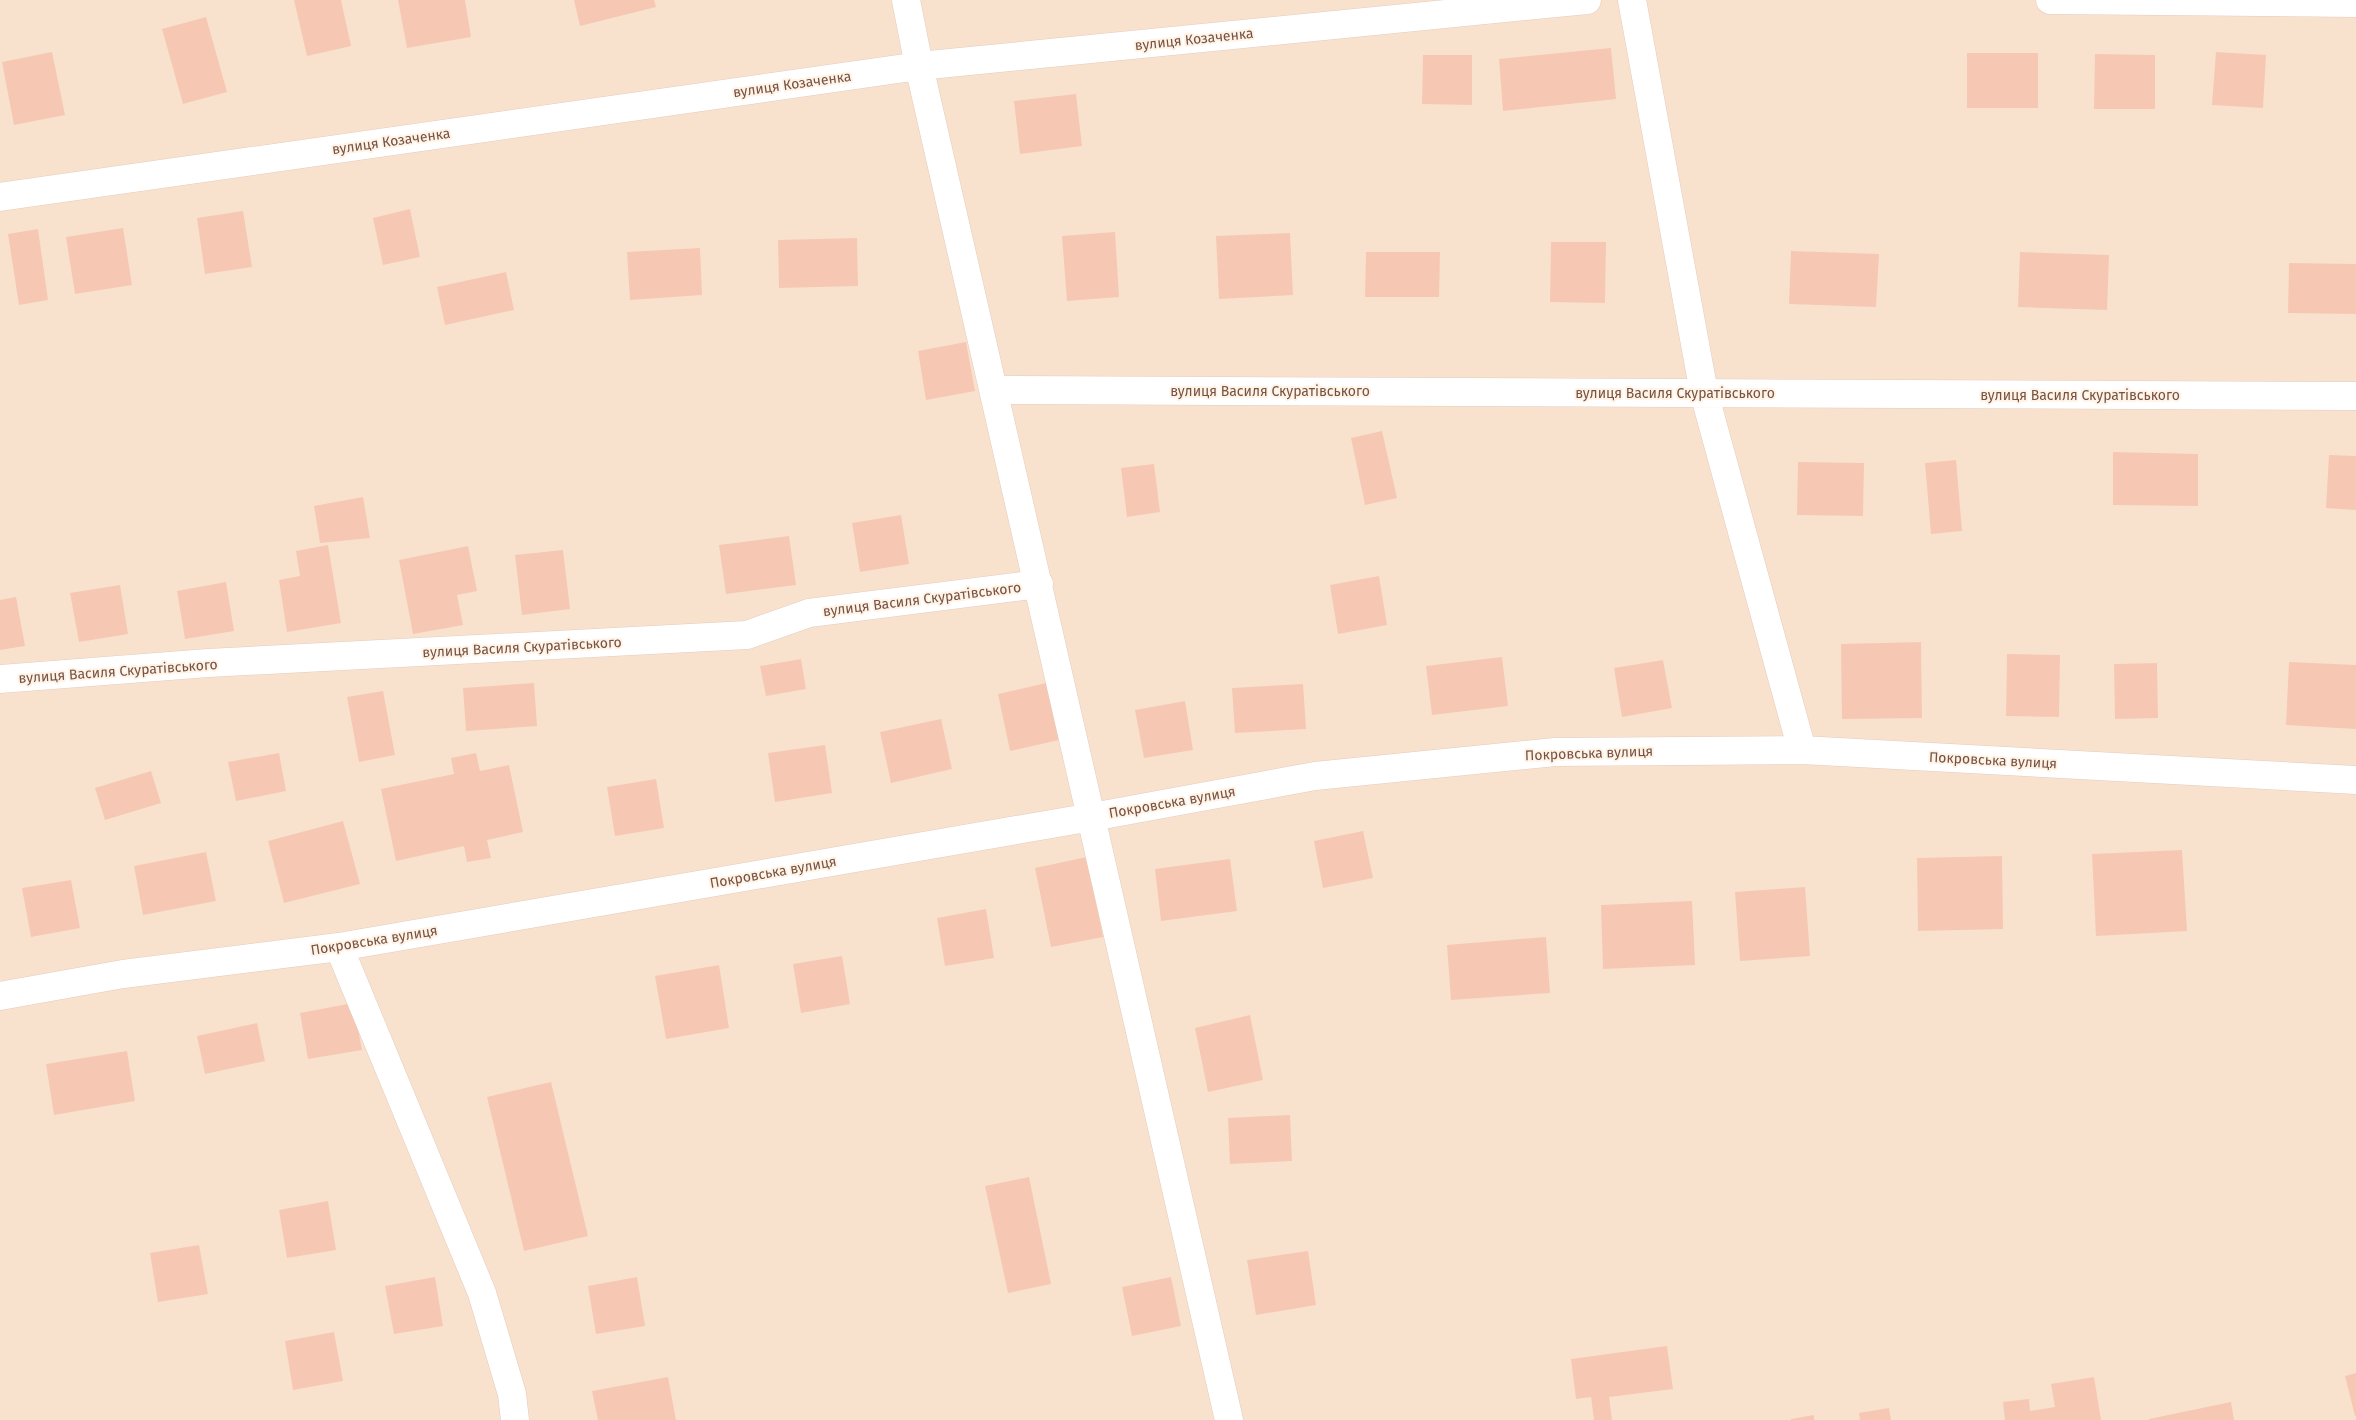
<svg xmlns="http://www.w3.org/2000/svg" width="2356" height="1420" font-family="'Fira Sans',sans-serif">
  <rect width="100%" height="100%" fill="#feefde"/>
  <path fill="#f8e2ce" d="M 0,0 L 2356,0 L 2356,1420 L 0,1420 Z"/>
  <path fill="#f6c8b3" d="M 294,0 L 341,0 L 351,46 L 307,56 Z
    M 398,0 L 465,0 L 471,37 L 407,48 Z
    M 574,0 L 654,0 L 656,7 L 580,26 Z
    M 206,17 L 227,92 L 183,104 L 162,29 Z
    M 1611,48 L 1616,99 L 1503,111 L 1499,59 Z
    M 52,52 L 65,115 L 14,125 L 2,62 Z
    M 2216,52 L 2266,55 L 2263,108 L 2212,105 Z
    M 1967,53 L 2038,53 L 2038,108 L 1967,108 Z
    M 2095,54 L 2155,55 L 2155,109 L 2094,109 Z
    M 1423,55 L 1472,55 L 1472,105 L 1422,104 Z
    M 1076,94 L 1082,146 L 1020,154 L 1014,101 Z
    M 410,209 L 420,257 L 383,265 L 373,218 Z
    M 243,211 L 252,267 L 205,274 L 197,218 Z
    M 123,228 L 132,285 L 75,294 L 66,237 Z
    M 38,229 L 48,300 L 19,305 L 8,234 Z
    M 1115,232 L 1119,297 L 1067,301 L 1062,236 Z
    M 1290,233 L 1293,295 L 1219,299 L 1216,236 Z
    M 857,238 L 858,286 L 779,288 L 778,240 Z
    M 1551,242 L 1606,242 L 1605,303 L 1550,302 Z
    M 700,248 L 702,295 L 630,300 L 627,252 Z
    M 1791,251 L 1879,254 L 1876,307 L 1789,304 Z
    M 1366,252 L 1440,252 L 1439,297 L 1365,297 Z
    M 2020,252 L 2109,255 L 2107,310 L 2018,307 Z
    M 2289,263 L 2356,264 L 2356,314 L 2288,313 Z
    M 506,272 L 514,310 L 445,325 L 437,287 Z
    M 966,342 L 975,391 L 926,400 L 918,351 Z
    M 1382,431 L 1397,498 L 1365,505 L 1351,438 Z
    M 2113,452 L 2198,454 L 2198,506 L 2113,505 Z
    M 2329,455 L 2356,456 L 2356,510 L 2326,508 Z
    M 1956,460 L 1962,531 L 1931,534 L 1925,463 Z
    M 1798,462 L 1864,463 L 1863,516 L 1797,515 Z
    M 1154,464 L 1160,512 L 1127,517 L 1121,468 Z
    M 363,497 L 370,538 L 320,543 L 314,506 Z
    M 901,515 L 909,564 L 860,572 L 852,523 Z
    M 789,536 L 796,585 L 726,594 L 719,545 Z
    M 328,545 L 341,623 L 287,632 L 279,580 L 300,576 L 296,551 Z
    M 468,546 L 477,591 L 457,595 L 463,625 L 413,634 L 399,560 Z
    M 563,550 L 570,609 L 522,615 L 515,555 Z
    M 1379,576 L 1387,625 L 1338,634 L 1330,585 Z
    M 226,582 L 234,631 L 185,639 L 177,591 Z
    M 120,585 L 128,634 L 79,642 L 70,593 Z
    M 16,597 L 25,646 L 0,650 L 0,600 Z
    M 1921,642 L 1922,718 L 1842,719 L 1841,644 Z
    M 2007,654 L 2060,655 L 2059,717 L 2006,716 Z
    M 1502,657 L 1508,706 L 1432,715 L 1426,666 Z
    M 801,659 L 806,689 L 766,696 L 760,666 Z
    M 1663,660 L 1672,708 L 1622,717 L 1614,668 Z
    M 2289,662 L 2356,665 L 2356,729 L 2286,725 Z
    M 2157,663 L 2158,718 L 2115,719 L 2114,664 Z
    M 534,683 L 537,726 L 466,731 L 463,688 Z
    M 1046,683 L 1059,740 L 1010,751 L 998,694 Z
    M 1303,684 L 1306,729 L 1235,733 L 1232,688 Z
    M 383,691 L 395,755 L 359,762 L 347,697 Z
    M 1185,701 L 1193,750 L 1144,758 L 1135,710 Z
    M 941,719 L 952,769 L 891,783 L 880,732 Z
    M 825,745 L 832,793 L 775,802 L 768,753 Z
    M 279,753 L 286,791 L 236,801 L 228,762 Z
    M 476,753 L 480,771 L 509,765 L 523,832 L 487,840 L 491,858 L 467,862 L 464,846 L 396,861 L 381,789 L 454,774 L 451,758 Z
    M 151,771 L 161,803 L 105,820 L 95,788 Z
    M 656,779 L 664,828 L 615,836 L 607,787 Z
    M 343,821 L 360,884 L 284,903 L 268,841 Z
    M 1363,831 L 1373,878 L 1323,888 L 1314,841 Z
    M 2182,850 L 2187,931 L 2096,936 L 2092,854 Z
    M 206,852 L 216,901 L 143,915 L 134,866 Z
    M 2002,856 L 2003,929 L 1918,931 L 1917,858 Z
    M 1087,857 L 1103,937 L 1051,947 L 1035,868 Z
    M 1230,859 L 1237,911 L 1161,921 L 1155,869 Z
    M 71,880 L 80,928 L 31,937 L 22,888 Z
    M 1805,887 L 1810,956 L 1740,961 L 1735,892 Z
    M 1692,901 L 1695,965 L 1603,969 L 1601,905 Z
    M 986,909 L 994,958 L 945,966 L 937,918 Z
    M 1546,937 L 1550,993 L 1451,1000 L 1447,945 Z
    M 842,956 L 850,1004 L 801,1013 L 793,964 Z
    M 719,965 L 729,1028 L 666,1039 L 655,976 Z
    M 353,1003 L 362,1050 L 308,1059 L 300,1013 Z
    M 1250,1015 L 1263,1080 L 1208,1092 L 1195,1028 Z
    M 257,1023 L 265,1061 L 205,1074 L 197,1036 Z
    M 127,1051 L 135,1101 L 54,1115 L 46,1064 Z
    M 551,1082 L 588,1236 L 524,1251 L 487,1097 Z
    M 1290,1115 L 1292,1161 L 1230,1164 L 1228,1118 Z
    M 1029,1177 L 1051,1284 L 1008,1293 L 985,1186 Z
    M 328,1201 L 336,1250 L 287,1258 L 279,1210 Z
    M 199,1245 L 208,1294 L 158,1302 L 150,1253 Z
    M 1308,1251 L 1316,1305 L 1256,1315 L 1247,1260 Z
    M 435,1277 L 443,1326 L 394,1334 L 385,1286 Z
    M 637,1277 L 645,1326 L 596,1334 L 588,1286 Z
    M 1171,1277 L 1181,1326 L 1132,1336 L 1122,1287 Z
    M 334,1332 L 343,1381 L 293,1390 L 285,1341 Z
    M 1667,1346 L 1673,1389 L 1609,1397 L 1612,1420 L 1594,1420 L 1591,1397 L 1576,1399 L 1571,1359 Z
    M 2356,1373 L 2356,1416 L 2355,1416 L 2345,1376 Z
    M 668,1377 L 676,1420 L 598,1420 L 592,1391 Z
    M 2094,1377 L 2101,1420 L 2005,1420 L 2003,1402 L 2029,1399 L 2030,1411 L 2055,1407 L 2051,1384 Z
    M 2231,1402 L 2234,1420 L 2149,1420 L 2149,1419 Z
    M 1889,1408 L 1891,1420 L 1860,1420 L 1859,1413 Z
    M 1814,1415 L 1814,1420 L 1791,1420 L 1791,1419 Z"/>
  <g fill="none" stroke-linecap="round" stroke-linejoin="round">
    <g stroke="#e5cbbc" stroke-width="29">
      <path id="minor" d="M 906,0 L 919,66 L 1229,1420
        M 1632,0 L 1704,393 L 1802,750
        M 2050,0 L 2356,3
        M 0,197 L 919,66 L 1587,0
        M 994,390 L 2356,396
        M 0,679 L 208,663 L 747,635 L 809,613 L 1039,584
        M 339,947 L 482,1293 L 512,1394 L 515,1420
        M 0,996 L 123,974 L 339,947 L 1092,817 L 1315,776 L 1555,752 L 1802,750 L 2356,780"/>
    </g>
    <use href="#minor" stroke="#fff" stroke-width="28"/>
  </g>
  <g text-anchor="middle" stroke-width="4" stroke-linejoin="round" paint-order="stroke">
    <g font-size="14" fill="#765244" stroke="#fff3e6">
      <text transform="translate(1194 39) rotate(-6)" y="5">вулиця Козаченка</text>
      <text transform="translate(792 84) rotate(-8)" y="5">вулиця Козаченка</text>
      <text transform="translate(391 141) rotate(-8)" y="5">вулиця Козаченка</text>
      <text x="1270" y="396">вулиця Василя Скуратівського</text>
      <text x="1675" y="398">вулиця Василя Скуратівського</text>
      <text x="2080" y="400">вулиця Василя Скуратівського</text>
      <text transform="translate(922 599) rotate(-7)" y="5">вулиця Василя Скуратівського</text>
      <text transform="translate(522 647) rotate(-3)" y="5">вулиця Василя Скуратівського</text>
      <text transform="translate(118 671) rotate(-4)" y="5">вулиця Василя Скуратівського</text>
      <text transform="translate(1589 753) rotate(-2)" y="5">Покровська вулиця</text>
      <text transform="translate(1993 760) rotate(3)" y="5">Покровська вулиця</text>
      <text transform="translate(1172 802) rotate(-10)" y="5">Покровська вулиця</text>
      <text transform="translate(773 872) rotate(-10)" y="5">Покровська вулиця</text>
      <text transform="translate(374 940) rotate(-9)" y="5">Покровська вулиця</text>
    </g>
  </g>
</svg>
